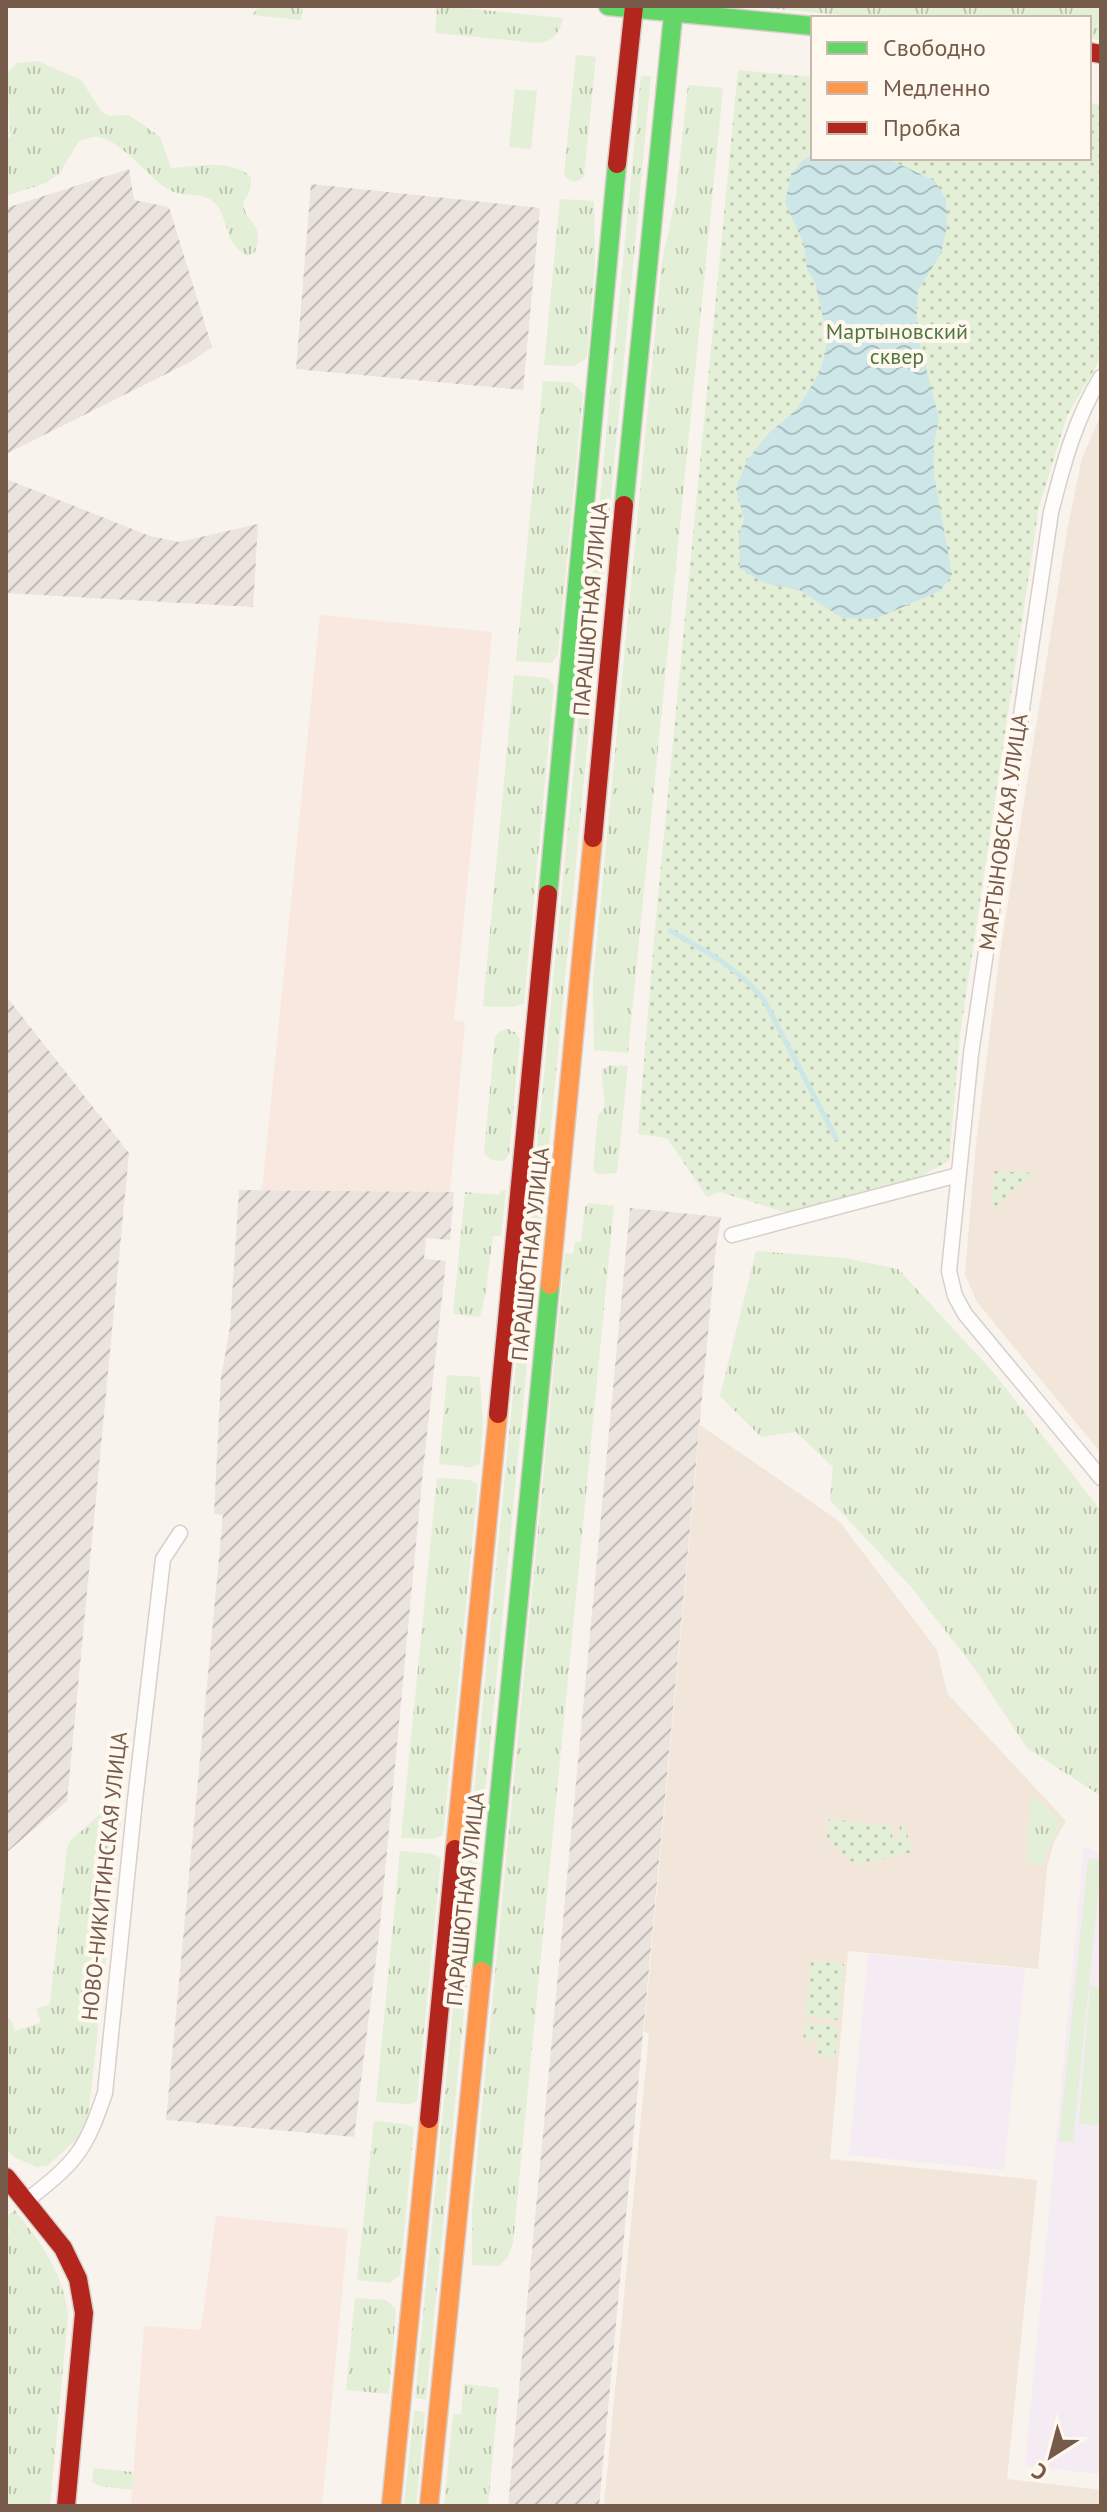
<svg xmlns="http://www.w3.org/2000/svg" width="1107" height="2512" font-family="'PT Sans',sans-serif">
  <defs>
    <pattern id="industrial-furrows" width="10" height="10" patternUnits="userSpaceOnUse" patternTransform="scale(2)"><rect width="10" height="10" fill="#ebe3dd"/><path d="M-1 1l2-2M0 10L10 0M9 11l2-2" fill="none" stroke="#c3bbb5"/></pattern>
    <pattern id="grass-tufts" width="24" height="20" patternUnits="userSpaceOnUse" patternTransform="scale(2)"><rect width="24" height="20" fill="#e4efd7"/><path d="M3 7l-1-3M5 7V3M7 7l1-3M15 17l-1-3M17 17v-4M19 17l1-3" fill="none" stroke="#bec5b0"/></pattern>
    <pattern id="park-dots" width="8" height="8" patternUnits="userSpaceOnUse" patternTransform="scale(2)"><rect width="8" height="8" fill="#e4efd7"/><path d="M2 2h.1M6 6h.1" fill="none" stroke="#bec5b0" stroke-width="1.8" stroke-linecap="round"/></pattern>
    <pattern id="water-waves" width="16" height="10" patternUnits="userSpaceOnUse" patternTransform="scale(2)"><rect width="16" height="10" fill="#cde6e8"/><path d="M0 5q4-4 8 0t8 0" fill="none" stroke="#abbdbe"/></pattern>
  </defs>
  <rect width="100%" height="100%" fill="#f8f3ec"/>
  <path fill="#f1e6d9" d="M 1101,415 L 1101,1453 L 977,1302 L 965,1274 L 976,1143 L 999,959 L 1068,526 L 1082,458 Z
    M 700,1425 L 839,1521 L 937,1650 L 947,1693 L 1066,1821 L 1054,1842 L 1047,1867 L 1038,1969 L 848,1951 L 830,2159 L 1037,2180 L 1007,2479 L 1101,2490 L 1101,2506 L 604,2506 L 649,2034 L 644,2032 Z"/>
  <path fill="#f8e8e0" d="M 320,615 L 492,632 L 454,1020 L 465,1022 L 450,1192 L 262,1190 Z
    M 216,2216 L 348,2229 L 322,2506 L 131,2506 L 144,2326 L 201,2330 Z"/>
  <path fill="url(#industrial-furrows)" d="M 129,169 L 134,200 L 169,207 L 212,347 L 192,361 L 6,454 L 6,208 Z
    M 311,184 L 540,208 L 523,390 L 296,369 Z
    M 6,479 L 150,536 L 179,542 L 258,524 L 253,607 L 6,593 Z
    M 6,996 L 129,1153 L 67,1801 L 6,1853 Z
    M 239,1190 L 454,1192 L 450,1240 L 426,1238 L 424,1259 L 446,1261 L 423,1470 L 379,1935 L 354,2137 L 166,2120 L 223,1515 L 214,1514 L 221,1378 L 230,1327 Z
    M 630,1208 L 721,1217 L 716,1247 L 599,2506 L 508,2506 Z"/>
  <path fill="#f4ebf3" d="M 1084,1846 L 1101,1854 L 1101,2474 L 1025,2466 Z
    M 868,1954 L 1025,1969 L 1004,2170 L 849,2155 Z"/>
  <path fill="url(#grass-tufts)" d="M 260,6 L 303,6 L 301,20 L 252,15 Z
    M 437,6 L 442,6 L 563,18 C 559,33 554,41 538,43 L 435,33 Z
    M 746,6 L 1101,6 L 1101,40 L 1089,38 L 1089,18 L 873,18 Z
    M 576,55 L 596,57 L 584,176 C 577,184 568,183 564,174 Z
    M 37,61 L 81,80 L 102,112 L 110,116 L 129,115 L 160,137 L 171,168 C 196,167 231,158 251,177 C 251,188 250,194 243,202 C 245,226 265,220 255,252 L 247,256 C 223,242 229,218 215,203 C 204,191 181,198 168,189 C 147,177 121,139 97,137 C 92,136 84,140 79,141 L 60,173 L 46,183 L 6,196 L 6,140 L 11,136 L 6,75 L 17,63 Z
    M 641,76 L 651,76 L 540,1241 L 528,1240 Z
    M 688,85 L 723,88 L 628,1053 L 594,1050 L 593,982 L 662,261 L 676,196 Z
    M 560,199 L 594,201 L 595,264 L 587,358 L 574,366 L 544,365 Z
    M 543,381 L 572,382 L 583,393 L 558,654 L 551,663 L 516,661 Z
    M 514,675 L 548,678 L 554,686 L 524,1003 L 513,1007 L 483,1006 Z
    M 508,1029 L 516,1033 L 520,1039 L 509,1154 L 505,1160 C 494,1162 490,1161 484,1152 L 495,1037 L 500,1031 Z
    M 610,1065 L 628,1066 L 617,1173 L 598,1174 L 593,1170 L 598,1115 L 604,1109 C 606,1094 601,1084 602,1070 Z
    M 501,1190 L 506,1190 L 501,1236 L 493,1236 L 485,1296 L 480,1317 L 453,1314 L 465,1192 L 500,1195 Z
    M 589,1203 L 614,1206 L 513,2243 L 508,2257 L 499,2266 L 472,2265 L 472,2211 L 565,1253 L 573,1254 L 575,1242 L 581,1242 L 585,1207 Z
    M 527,1251 L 538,1252 L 426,2400 L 415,2398 Z
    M 756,1251 L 844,1258 L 898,1269 L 994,1373 L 1101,1511 L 1101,1796 L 1027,1748 L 975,1669 L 913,1589 L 830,1500 L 833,1467 L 796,1432 L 761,1437 L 720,1396 Z
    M 447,1375 L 480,1377 L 483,1426 L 480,1464 L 472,1467 L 439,1464 Z
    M 437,1478 L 470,1480 L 478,1484 L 443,1835 L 433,1839 L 401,1838 Z
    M 1031,1797 L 1039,1800 L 1062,1823 L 1048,1847 L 1044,1865 L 1026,1863 Z
    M 111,1809 L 118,1811 L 122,1816 L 88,2118 L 84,2133 L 47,2166 L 36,2167 L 16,2158 L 6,2150 L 6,2019 L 10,2018 L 15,2031 L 41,2022 L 36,2009 L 50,2004 L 67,1848 L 70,1841 L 105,1810 Z
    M 400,1851 L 432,1854 L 441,1858 L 417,2102 L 408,2104 L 376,2102 Z
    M 374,2121 L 406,2124 L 414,2128 L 400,2275 L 389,2283 L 357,2280 Z
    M 15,2210 C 41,2243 63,2272 68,2315 L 50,2506 L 6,2506 L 6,2236 L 10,2232 L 6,2227 L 6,2217 Z
    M 355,2298 L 386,2300 L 396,2309 L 389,2394 L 346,2390 Z
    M 464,2384 L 499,2388 L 488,2506 L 444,2506 L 453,2414 L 461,2414 Z
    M 414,2410 L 425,2412 L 416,2506 L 404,2506 Z
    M 94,2468 L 133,2472 L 132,2490 L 100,2486 L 92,2482 Z"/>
  <path fill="url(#park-dots)" d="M 738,70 L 813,77 L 813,158 L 1089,158 L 1089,103 L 1101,104 L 1101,358 L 1067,416 L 1039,507 L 960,1035 L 949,1161 L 921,1176 L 788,1213 L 720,1192 L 707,1197 L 667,1138 L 638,1134 L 655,928 Z
    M 994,1171 L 1034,1173 L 991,1210 Z
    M 829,1819 L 893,1826 L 892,1838 L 898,1839 L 900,1826 L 905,1827 L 913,1852 L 855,1865 L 827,1839 Z
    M 811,1961 L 844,1964 L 839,2020 L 805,2016 Z
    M 805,2023 L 838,2026 L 835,2058 L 817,2056 L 819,2042 L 803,2040 Z"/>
  <path fill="#e4efd7" d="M 515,89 L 537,91 L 531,149 L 509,147 Z
    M 1088,1859 L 1101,1860 L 1101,1866 L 1073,2142 L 1059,2141 Z
    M 1090,1986 L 1101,1987 L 1101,2125 L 1079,2124 Z"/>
  <path fill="url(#water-waves)" d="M 813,154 L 813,158 L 877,158 L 895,162 L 935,181 L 946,199 L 947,225 L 941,254 L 918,290 L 916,329 L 939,418 L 933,449 L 934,474 L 952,575 L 940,591 L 875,619 L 842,618 L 799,590 L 765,583 L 740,569 L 739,535 L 744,519 L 736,489 L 747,460 L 769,433 L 797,409 L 820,372 L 828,340 L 815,282 L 807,269 L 804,244 L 785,203 L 791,174 L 802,161 Z"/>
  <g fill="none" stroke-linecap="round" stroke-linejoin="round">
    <path stroke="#cde6e8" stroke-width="5" d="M 670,931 C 705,950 739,969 764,1000 L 836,1138"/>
    <g stroke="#d7d0ca" stroke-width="17">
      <path id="street" d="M 1101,377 C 1075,419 1063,465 1051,512 L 971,1054 L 949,1271 L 955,1296 L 965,1314 L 1101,1478
        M 732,1235 L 958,1175
        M 26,2201 C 76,2162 85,2152 105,2093 L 135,1800 L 163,1559 L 180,1533"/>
    </g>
    <g stroke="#d7cfc8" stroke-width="21">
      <path id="fast" d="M 608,6 L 813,26
        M 624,505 L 674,6
        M 548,894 L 617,164
        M 482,1971 L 550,1285"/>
    </g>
    <g stroke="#d7cfc8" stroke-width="21">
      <path id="slow" d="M 550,1285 L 593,838
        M 455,1849 L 498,1414
        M 391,2506 L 429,2119
        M 429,2506 L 482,1971"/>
    </g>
    <g stroke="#d7cfc8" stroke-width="21">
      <path id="jam" d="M 1089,52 L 1101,54
        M 617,164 L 634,6
        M 593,838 L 624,505
        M 498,1414 L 548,894
        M 429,2119 L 455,1849
        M 6,2177 L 63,2248 L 78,2279 L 84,2313 L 66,2506"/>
    </g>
    <use href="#street" stroke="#fefdfc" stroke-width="14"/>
    <use href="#fast" stroke="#63d668" stroke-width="18"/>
    <use href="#slow" stroke="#ff974d" stroke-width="18"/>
    <use href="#jam" stroke="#b3261e" stroke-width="18"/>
  </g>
  <g text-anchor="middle" stroke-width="8" stroke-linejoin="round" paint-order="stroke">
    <g font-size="22" fill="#50783f" stroke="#fff8ee">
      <text x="897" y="339">Мартыновский<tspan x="897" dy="25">сквер</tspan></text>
    </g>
    <g font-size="22" fill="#775b4a" stroke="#fff8ee">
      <text transform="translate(590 609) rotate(-85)" y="8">ПАРАШЮТНАЯ УЛИЦА</text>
      <text transform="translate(1003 832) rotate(-82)" y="8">МАРТЫНОВСКАЯ УЛИЦА</text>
      <text transform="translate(530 1254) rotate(-84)" y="8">ПАРАШЮТНАЯ УЛИЦА</text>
      <text transform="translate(104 1876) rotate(-84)" y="8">НОВО-НИКИТИНСКАЯ УЛИЦА</text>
      <text transform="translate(465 1899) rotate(-84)" y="8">ПАРАШЮТНАЯ УЛИЦА</text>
    </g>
  </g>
  <rect width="1107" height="2512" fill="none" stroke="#775b4a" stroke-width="16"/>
  <rect x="811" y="16" width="280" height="144" fill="#fff8ee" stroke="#c9b9ac" stroke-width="2"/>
  <rect x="827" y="42" width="40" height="12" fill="#63d668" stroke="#c9b9ac" stroke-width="2"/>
  <text x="883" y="56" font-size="24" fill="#775b4a">Свободно</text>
  <rect x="827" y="82" width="40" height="12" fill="#ff974d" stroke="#c9b9ac" stroke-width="2"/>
  <text x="883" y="96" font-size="24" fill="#775b4a">Медленно</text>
  <rect x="827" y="122" width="40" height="12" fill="#b3261e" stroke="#c9b9ac" stroke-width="2"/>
  <text x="883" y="136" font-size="24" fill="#775b4a">Пробка</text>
  <g transform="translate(1051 2456) rotate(216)" stroke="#fff8ee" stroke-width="6" paint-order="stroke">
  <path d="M0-6L14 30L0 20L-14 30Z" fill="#775b4a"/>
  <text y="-12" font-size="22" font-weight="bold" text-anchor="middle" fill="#775b4a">С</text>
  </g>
</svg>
